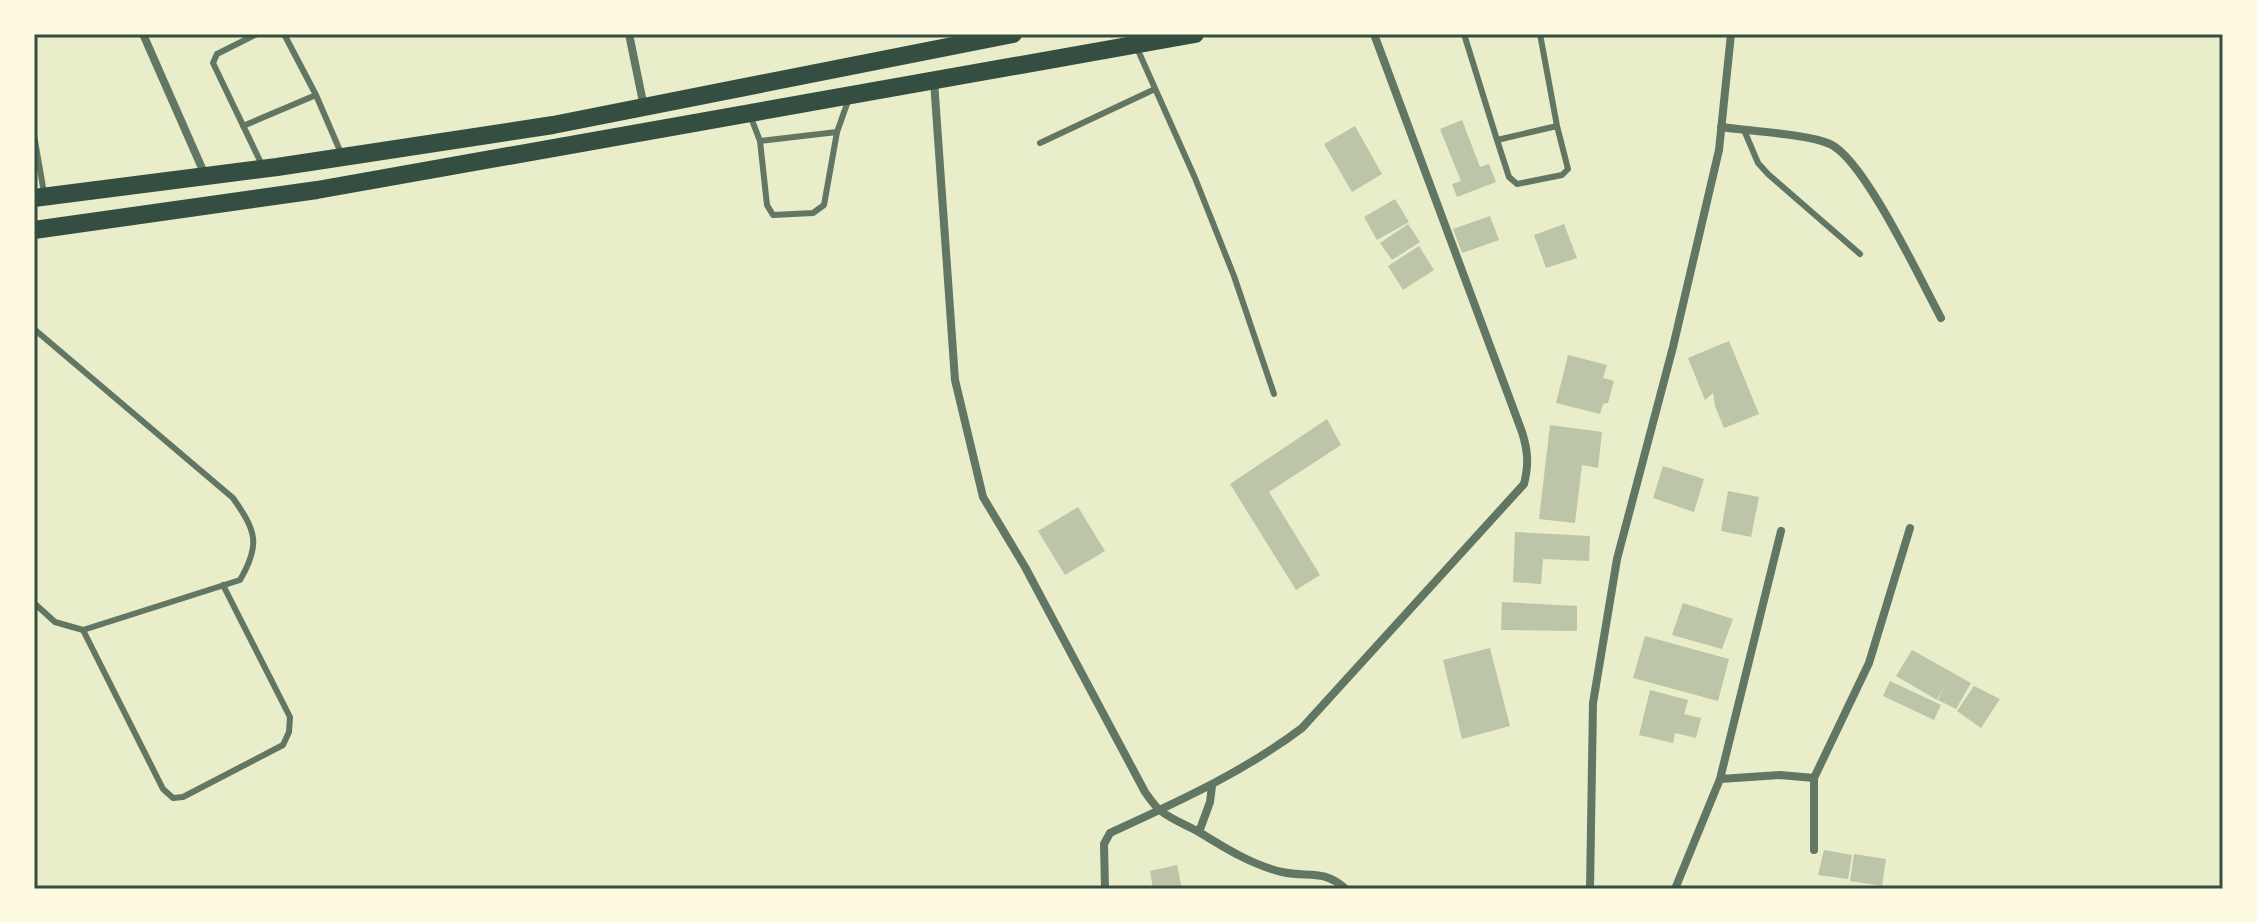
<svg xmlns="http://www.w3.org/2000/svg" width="2257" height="923" font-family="Barlow,sans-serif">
  <rect width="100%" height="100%" fill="#e9edc9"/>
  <path fill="#bcc5a7" d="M 1462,120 L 1480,167 L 1489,164 L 1496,182 L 1457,197 L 1452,184 L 1461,181 L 1440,129 Z
    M 1355,126 L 1382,174 L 1352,192 L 1324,144 Z
    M 1395,199 L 1409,222 L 1377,240 L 1364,217 Z
    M 1490,216 L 1499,240 L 1462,253 L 1453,229 Z
    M 1408,224 L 1420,242 L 1392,260 L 1380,243 Z
    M 1564,224 L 1577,258 L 1546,268 L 1534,235 Z
    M 1419,246 L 1434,270 L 1403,290 L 1388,266 Z
    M 1729,341 L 1759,414 L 1724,428 L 1715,406 L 1713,393 L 1705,400 L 1688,358 Z
    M 1568,355 L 1607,365 L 1603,378 L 1614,381 L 1608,403 L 1603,404 L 1600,414 L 1556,403 Z
    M 1327,419 L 1341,445 L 1269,492 L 1320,575 L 1296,590 L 1230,484 Z
    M 1550,425 L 1602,432 L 1598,468 L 1582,465 L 1575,523 L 1539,519 Z
    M 1663,466 L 1704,479 L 1694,512 L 1653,498 Z
    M 1728,491 L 1759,497 L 1751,537 L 1721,531 Z
    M 1078,507 L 1105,551 L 1065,575 L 1038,531 Z
    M 1515,532 L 1590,536 L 1589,561 L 1543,559 L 1541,584 L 1513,582 Z
    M 1502,602 L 1577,606 L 1577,631 L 1501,630 Z
    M 1683,603 L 1733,619 L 1722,649 L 1672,635 Z
    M 1645,636 L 1729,659 L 1718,701 L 1633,678 Z
    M 1490,648 L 1510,726 L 1462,739 L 1443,660 Z
    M 1912,650 L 1971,683 L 1956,709 L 1938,700 L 1945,685 L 1937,700 L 1896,676 Z
    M 1890,681 L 1941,705 L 1934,720 L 1883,696 Z
    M 1974,686 L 2000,699 L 1981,728 L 1957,711 Z
    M 1650,690 L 1688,700 L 1684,714 L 1701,718 L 1696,738 L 1675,733 L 1673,743 L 1639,735 Z
    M 1824,850 L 1852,855 L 1848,879 L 1818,875 Z
    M 1854,854 L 1886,859 L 1882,886 L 1850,881 Z
    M 1177,865 L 1182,889 L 1153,889 L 1150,871 Z"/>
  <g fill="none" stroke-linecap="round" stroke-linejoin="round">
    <path stroke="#617663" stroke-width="6" d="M 257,34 L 217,54 L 213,63 L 262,165
      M 284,34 L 316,95 L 341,153
      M 1464,34 L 1497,140 L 1557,126 L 1540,34
      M 1137,48 L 1195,178 L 1234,276 L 1274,394
      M 750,115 L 760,141 L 767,205 L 773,215 L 813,213 L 824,205 L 837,132 L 848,101
      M 243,126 L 316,95
      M 1744,130 L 1758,163 L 1768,174 L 1860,254
      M 34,135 L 44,193
      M 1497,140 L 1509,177 L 1517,184 L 1562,175 L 1568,169 L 1557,126
      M 760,141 L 837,132
      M 1040,143 L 1155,89
      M 34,329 L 233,498 C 256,531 261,544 240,580 L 83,630 L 55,622 L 34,603
      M 83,630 L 163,789 L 173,798 L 183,797 L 283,745 L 289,732 L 290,717 L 223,585"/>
    <path stroke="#617663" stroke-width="8" d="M 143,34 L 205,175
      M 629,34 L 644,107
      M 934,81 L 955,380 L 983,497 L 1025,567 L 1145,792 C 1150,799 1155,807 1161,811 C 1172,820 1187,825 1199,832 C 1225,848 1252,865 1282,872 C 1308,878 1322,868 1346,889
      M 1721,127 C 1749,131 1807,134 1830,144 C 1864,159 1921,281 1941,318
      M 1720,779 L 1781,531
      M 1199,832 L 1210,802 L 1212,786
      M 1814,850 L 1814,778 L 1869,663 L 1910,528
      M 1105,889 L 1104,844 L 1110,833 C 1177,802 1244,772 1302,728 L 1524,484 C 1529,464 1528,451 1522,432 L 1374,34
      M 1590,889 L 1593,703 L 1617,559 L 1673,347 L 1719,150 L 1731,34
      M 1675,889 L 1720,779 L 1780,775 L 1814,778"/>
    <path stroke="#344e41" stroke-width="18" d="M 34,198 L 277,167 L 553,125 L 1013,34
      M 34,230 L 317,190 L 1195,34"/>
  </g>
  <rect width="2257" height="923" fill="none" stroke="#fefae0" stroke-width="72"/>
  <rect x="36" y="36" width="2185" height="851" fill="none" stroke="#344e41" stroke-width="3"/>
</svg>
